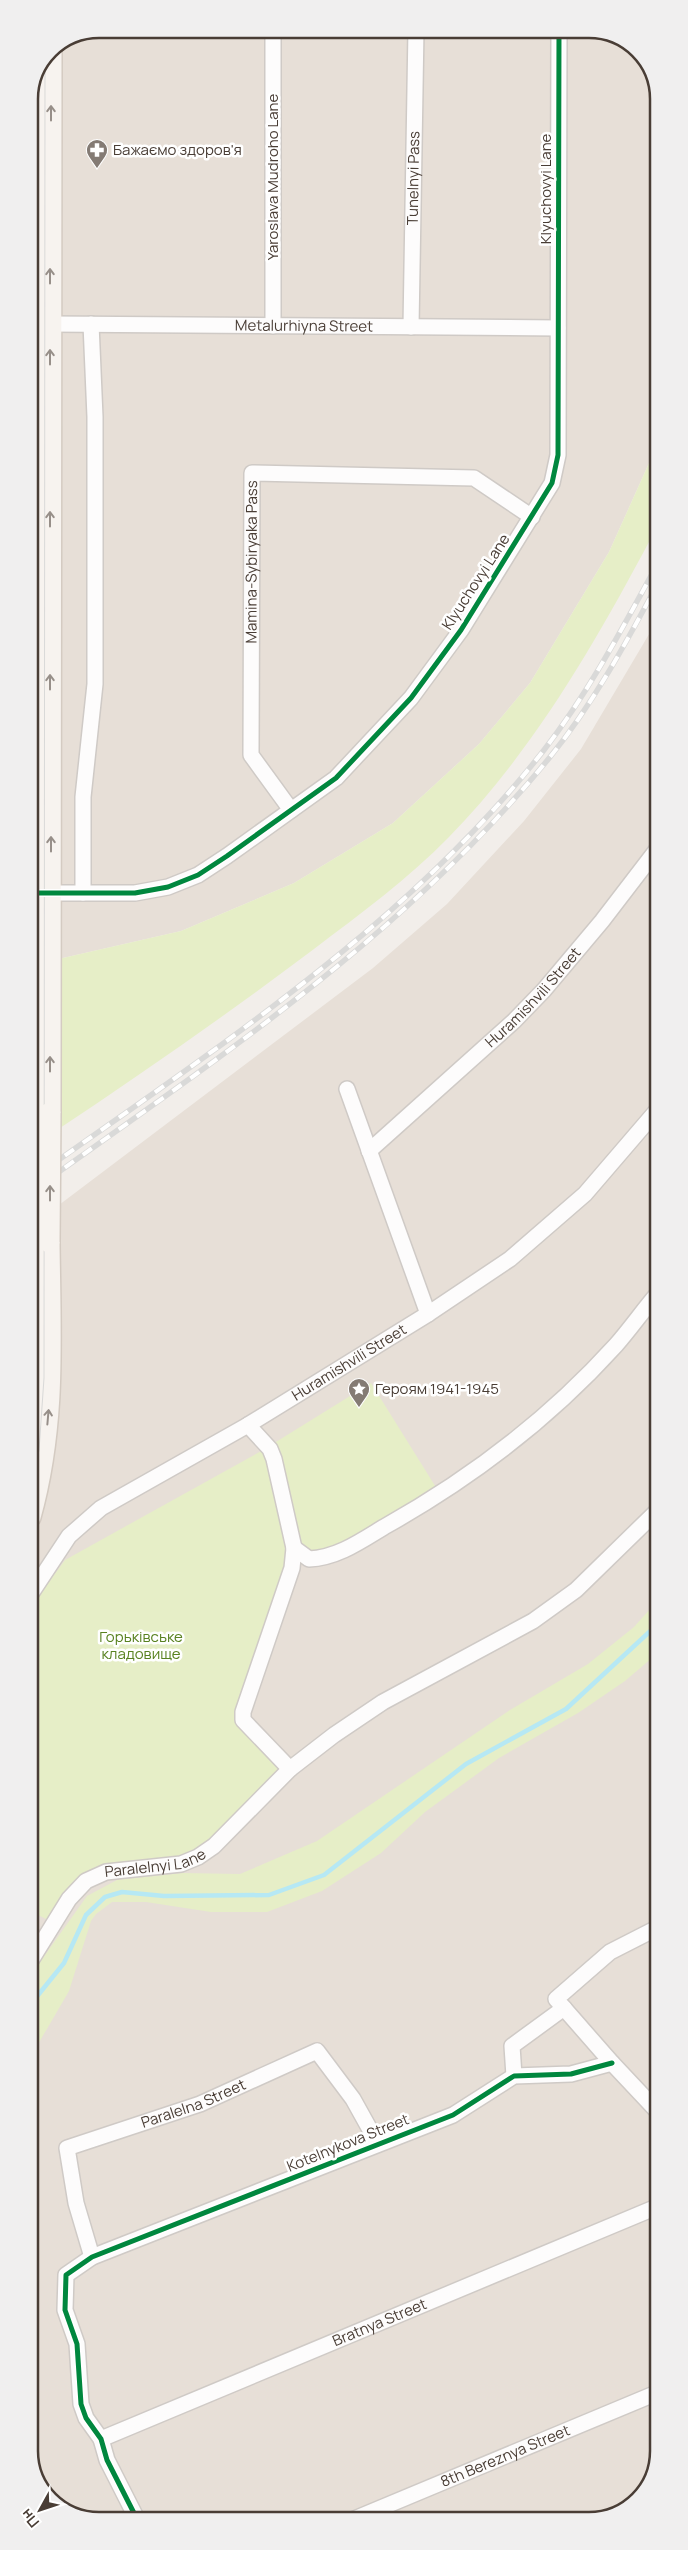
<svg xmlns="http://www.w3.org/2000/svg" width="688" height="2550" font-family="Manrope,sans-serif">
  <rect width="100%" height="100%" fill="#f2eeea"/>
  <path fill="#e7dfd7" d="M 99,29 L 598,29 L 636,46 L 658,85 L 658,443 L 609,552 L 530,683 L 479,744 L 393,823 L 294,883 L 181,931 L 54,960 L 57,46 Z
    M 658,619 L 659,2451 L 642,2497 L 603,2520 L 94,2521 L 53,2504 L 30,2465 L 30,1533 L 33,1524 L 55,1208 L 373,968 L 447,904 L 524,821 L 581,749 Z"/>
  <path fill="#e6eec7" d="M 658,443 L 658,519 L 650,540 C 594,645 533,751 449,837 C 408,879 360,914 314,949 C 229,1013 143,1073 54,1132 L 54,960 L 181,931 L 294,883 L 393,823 L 479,744 L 530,683 L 609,552 Z
    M 371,1383 L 437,1489 L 325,1554 L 310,1554 L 287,1567 L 238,1711 L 283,1769 L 210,1842 L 180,1859 L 105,1867 L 50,1921 L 30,1911 L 30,1608 L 65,1560 L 263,1450 Z
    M 659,1599 L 659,1652 L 625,1681 L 578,1713 L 499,1758 L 425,1812 L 381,1853 L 322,1891 L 267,1912 L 211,1912 L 146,1902 L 112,1902 L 96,1914 L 91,1921 L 69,1991 L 30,2058 L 30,1976 L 87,1896 L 117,1880 L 183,1873 L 240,1874 L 317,1841 L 510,1710 L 588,1664 L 634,1627 Z"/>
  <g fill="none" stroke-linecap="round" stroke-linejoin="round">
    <path stroke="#b6e8f4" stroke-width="4.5" d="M 30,2005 L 64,1963 L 86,1915 L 105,1897 L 122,1892 L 164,1896 L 269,1895 L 324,1875 L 466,1764 L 566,1709 L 659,1623"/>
    <g stroke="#cfcac6" stroke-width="18">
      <g id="minor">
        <path d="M 273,29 L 273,326"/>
        <path id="s1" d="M 50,324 L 558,328"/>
        <path id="s2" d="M 411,327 L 416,29"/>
        <path id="s3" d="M 291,810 L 251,755 L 252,473 L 474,478 L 532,517"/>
        <path d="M 40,893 L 135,893 L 168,887 L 198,875 L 227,856 L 336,778 L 411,698 L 461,630 L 552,483 L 558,455 L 559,29"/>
        <path d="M 83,893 L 83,797 L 95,684 L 95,417 L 91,324"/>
        <path d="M 347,1089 L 428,1314"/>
        <path id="s4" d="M 369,1151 L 514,1021 L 544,990 L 602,921 L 658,848"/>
        <path d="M 248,1425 L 270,1449 L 274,1459 L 294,1548 L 292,1568 L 243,1712 L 243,1720 L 290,1769"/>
        <path d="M 294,1548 L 309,1559 C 337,1558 361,1541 384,1527 C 470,1479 550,1418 616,1345 C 631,1328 644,1309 659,1292"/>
        <path id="s5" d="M 30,1595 L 69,1536 L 101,1508 L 248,1425 L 428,1314 L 510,1259 L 585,1194 L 658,1109"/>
        <path d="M 659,1927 L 610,1952 L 556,1999 L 612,2063 L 659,2113"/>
        <path id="s6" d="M 30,1962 L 69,1899 L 86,1881 L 106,1872 L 181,1864 L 198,1857 L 214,1846 L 290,1769 L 334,1735 L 383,1702 L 533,1621 L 576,1590 L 659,1509"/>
        <path d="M 514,2076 L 512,2046 L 564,2008"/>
        <path id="s7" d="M 92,2257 L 76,2203 L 67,2148 L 200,2104 L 317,2051 L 353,2099 L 378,2144"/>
        <path id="s8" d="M 101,2439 L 659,2206"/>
        <path id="s9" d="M 352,2520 L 659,2392"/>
        <path d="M 138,2521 L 107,2460 L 101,2439 L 86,2418 L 81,2404 L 77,2344 L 65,2310 L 66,2275 L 92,2257 L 453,2115 L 514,2076 L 571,2074 L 612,2063"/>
      </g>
    </g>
    <g stroke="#d4cbc2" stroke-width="24">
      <path id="secondary" d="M 32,1113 L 33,89
        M 50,1113 L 51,48
        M 30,1431 L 32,1377 L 31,1242
        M 30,1517 C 56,1424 50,1337 49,1242"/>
    </g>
    <use href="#minor" stroke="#fdfcfc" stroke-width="15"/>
    <use href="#secondary" stroke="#f7f3ef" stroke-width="21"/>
    <path stroke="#d9d9d8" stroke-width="1" d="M 30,1495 L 39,1450 L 44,1378 L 45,60"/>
    <g stroke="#d9d9d8" stroke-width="5.5">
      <path id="rail" d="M 29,1181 C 210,1052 405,928 544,750 C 589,692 623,627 658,563
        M 29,1193 C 214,1061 406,935 550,757 C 593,704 626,643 658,583"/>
    </g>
    <use href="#rail" stroke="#fff" stroke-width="4" stroke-dasharray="11" stroke-linecap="butt"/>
    <g stroke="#d4cbc2" stroke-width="24" stroke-linecap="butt">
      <path id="secondary-bridge" d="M 31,1242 L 32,1113
        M 49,1242 L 50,1113"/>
    </g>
    <use href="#secondary-bridge" stroke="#f7f3ef" stroke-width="21"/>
    <g stroke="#fff" stroke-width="8">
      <path id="cycleway" d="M 32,893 L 135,893 L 168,887 L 198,875 L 227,856 L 336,778 L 411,698 L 461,630 L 552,483 L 558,455 L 559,29
        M 138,2521 L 107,2460 L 101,2439 L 86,2418 L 81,2404 L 77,2344 L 65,2310 L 66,2275 L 92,2257 L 453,2115 L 514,2076 L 571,2074 L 612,2063"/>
    </g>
    <use href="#cycleway" stroke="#00873e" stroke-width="5"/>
  </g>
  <defs><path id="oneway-shaft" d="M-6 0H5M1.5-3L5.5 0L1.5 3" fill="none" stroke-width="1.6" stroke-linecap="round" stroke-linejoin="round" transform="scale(1.25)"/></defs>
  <g stroke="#978f89">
    <use href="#oneway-shaft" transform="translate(51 113) rotate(-90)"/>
    <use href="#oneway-shaft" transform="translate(50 276) rotate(-90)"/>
    <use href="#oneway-shaft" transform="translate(50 357) rotate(-90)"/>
    <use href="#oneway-shaft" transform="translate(50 519) rotate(-90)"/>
    <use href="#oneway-shaft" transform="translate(50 682) rotate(-90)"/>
    <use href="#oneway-shaft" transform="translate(51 844) rotate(-90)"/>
    <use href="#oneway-shaft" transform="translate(50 1064) rotate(-90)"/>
    <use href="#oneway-shaft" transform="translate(50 1193) rotate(-90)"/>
    <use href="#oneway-shaft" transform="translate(48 1417) rotate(-85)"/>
  </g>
  <defs>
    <g id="pharmacy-pin" transform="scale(1.125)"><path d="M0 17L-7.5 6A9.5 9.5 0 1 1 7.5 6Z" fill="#847b74" stroke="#fff"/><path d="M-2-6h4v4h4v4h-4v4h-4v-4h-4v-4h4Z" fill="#fff"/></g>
    <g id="sight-pin" transform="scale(1.125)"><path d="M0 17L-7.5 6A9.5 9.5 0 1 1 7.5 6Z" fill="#847b74" stroke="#fff"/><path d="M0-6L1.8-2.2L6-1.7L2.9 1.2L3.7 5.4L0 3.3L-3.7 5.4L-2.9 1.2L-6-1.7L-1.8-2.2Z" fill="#fff"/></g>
  </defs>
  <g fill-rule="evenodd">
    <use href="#pharmacy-pin" x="97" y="150"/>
    <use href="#sight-pin" x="359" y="1389"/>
  </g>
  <g text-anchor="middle" stroke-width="5" stroke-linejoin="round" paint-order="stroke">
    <g font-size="15" fill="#493d35" stroke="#fff" text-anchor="start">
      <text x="113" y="155">Бажаємо здоров'я</text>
      <text x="375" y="1394">Героям 1941-1945</text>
    </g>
    <g font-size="15" fill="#493d35" stroke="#fff">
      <text transform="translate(273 177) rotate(-90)" y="5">Yaroslava Mudroho Lane</text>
      <text dy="5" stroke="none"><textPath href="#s2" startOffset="149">Tunelnyi Pass</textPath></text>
      <text transform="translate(546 189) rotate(-90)" y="5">Klyuchovyi Lane</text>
      <text dy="5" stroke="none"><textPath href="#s1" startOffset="254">Metalurhiyna Street</textPath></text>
      <text dy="5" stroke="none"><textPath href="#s3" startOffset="261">Mamina-Sybiryaka Pass</textPath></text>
      <text transform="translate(476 582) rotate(-57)" y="5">Klyuchovyi Lane</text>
      <text dy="5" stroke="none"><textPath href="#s4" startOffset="225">Huramishvili Street</textPath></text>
      <text dy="5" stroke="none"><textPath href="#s5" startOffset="401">Huramishvili Street</textPath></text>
      <text dy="5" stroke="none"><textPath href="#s6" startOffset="171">Paralelnyi Lane</textPath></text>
      <text dy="5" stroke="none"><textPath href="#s7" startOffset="246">Paralelna Street</textPath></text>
      <text transform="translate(348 2143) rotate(-22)" y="5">Kotelnykova Street</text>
      <text dy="5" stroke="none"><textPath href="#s8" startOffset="302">Bratnya Street</textPath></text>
      <text dy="5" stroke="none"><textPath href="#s9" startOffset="166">8th Bereznya Street</textPath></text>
    </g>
    <g font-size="15" fill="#598221" stroke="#fff">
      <text x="141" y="1642">Горьківське<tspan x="141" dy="17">кладовище</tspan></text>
    </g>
  </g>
  <path d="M0 0H688V2550H0ZM99 38H589A61 61 0 0 1 650 99V2451A61 61 0 0 1 589 2512H99A61 61 0 0 1 38 2451V99A61 61 0 0 1 99 38Z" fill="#f0efef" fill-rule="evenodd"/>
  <path fill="none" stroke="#493d35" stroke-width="2.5" d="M99 38H589A61 61 0 0 1 650 99V2451A61 61 0 0 1 589 2512H99A61 61 0 0 1 38 2451V99A61 61 0 0 1 99 38Z"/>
  <g transform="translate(40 2510) rotate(230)" stroke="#ffffff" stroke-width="4" paint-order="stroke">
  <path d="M0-4L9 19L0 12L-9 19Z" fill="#493d35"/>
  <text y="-8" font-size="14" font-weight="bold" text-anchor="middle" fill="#493d35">Пн</text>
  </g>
</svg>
